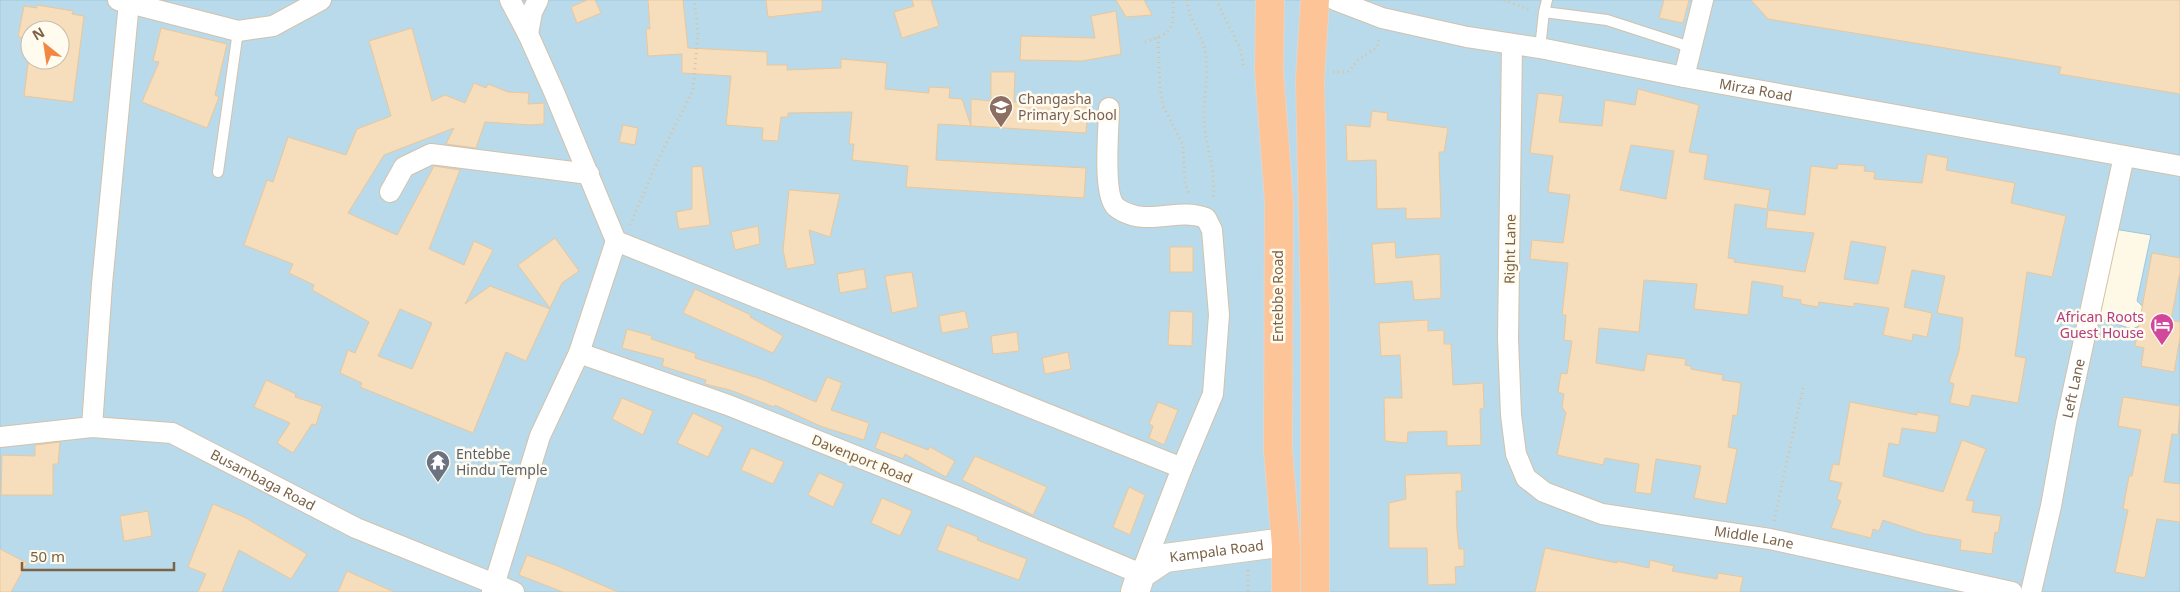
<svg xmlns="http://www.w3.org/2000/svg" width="2180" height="592" font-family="'Noto Sans',sans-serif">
  <rect width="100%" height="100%" fill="#fef9e7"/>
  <path fill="#b9daea" stroke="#9ec8dd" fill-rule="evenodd" d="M 0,0 L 2180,0 L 2180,592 L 0,592 ZM 30,30 L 60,30 L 60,60 L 30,60 ZM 2114,229 L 2151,235 L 2137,301 L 2156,319 L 2132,329 L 2095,317 Z"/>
  <path fill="#f6ddbc" stroke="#eac79a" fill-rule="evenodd" d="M 587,0 L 595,0 L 601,13 L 577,23 L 571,7 Z
    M 648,0 L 683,0 L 688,48 L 767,52 L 767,65 L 787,65 L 787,70 L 841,68 L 841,59 L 887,63 L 885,89 L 929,93 L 929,87 L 950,88 L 949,98 L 962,99 L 971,126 L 938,124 L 936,160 L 1086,168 L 1084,198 L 906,187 L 908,166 L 852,160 L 854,144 L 849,144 L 852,112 L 788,113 L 788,117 L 781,117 L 778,141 L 762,140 L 763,128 L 726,125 L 731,76 L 682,73 L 682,54 L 648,56 L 646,29 L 650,29 Z
    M 766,0 L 822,0 L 822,11 L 768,17 Z
    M 912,0 L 931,0 L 939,26 L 902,38 L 894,12 L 914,6 Z
    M 1116,0 L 1144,0 L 1152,15 L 1126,17 Z
    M 1664,0 L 1689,0 L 1683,23 L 1659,18 Z
    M 1751,0 L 2180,0 L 2180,94 L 2059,74 L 2061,67 L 1768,19 Z
    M 37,5 L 73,11 L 72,14 L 84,16 L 73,102 L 24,96 L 30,47 L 30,60 L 60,60 L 60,30 L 30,30 L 30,38 L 18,37 L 24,6 L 37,8 Z
    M 1116,11 L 1121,54 L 1082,61 L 1020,60 L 1021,36 L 1095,38 L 1091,16 Z
    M 161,28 L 227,44 L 215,95 L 219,97 L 207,128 L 142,102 L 159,62 L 153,61 Z
    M 412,28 L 432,101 L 445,95 L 465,103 L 474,83 L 486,88 L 488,84 L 508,92 L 529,93 L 528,104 L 544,103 L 544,124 L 531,125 L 485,122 L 476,148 L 446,144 L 454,128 L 384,155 L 348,213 L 397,235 L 434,166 L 460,170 L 429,249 L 464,265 L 474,241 L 493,250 L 465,304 L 490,286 L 550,309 L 526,361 L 506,352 L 473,433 L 360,387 L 362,383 L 340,373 L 348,350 L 355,353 L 369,322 L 312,290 L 314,285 L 289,273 L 293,264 L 244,245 L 267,180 L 273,182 L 288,137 L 346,155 L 357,129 L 391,116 L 369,41 ZM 400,309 L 432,323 L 412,369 L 378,356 Z
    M 991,72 L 1015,72 L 1014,102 L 1088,107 L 1086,133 L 971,126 L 971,99 L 991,101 Z
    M 1638,89 L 1699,105 L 1689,152 L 1708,155 L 1704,179 L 1770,190 L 1767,209 L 1735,204 L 1728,258 L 1735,259 L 1734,262 L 1805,272 L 1814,233 L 1766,228 L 1768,210 L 1805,215 L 1811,166 L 1837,169 L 1838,164 L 1865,166 L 1864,171 L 1875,172 L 1874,179 L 1922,183 L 1927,154 L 1948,158 L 1946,170 L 2015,183 L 2011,203 L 2066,216 L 2052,277 L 2027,272 L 2015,356 L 2026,358 L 2018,403 L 1972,395 L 1969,407 L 1950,403 L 1954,384 L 1949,382 L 1959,351 L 1963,318 L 1937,313 L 1945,276 L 1912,270 L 1904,307 L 1932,313 L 1927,337 L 1913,334 L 1912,341 L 1883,335 L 1889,308 L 1854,303 L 1854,307 L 1819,302 L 1818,307 L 1801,304 L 1801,300 L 1782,297 L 1783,286 L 1752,281 L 1748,315 L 1694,309 L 1697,284 L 1644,280 L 1639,332 L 1599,328 L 1596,363 L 1644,371 L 1647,354 L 1686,359 L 1685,365 L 1691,366 L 1691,369 L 1723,375 L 1722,380 L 1741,383 L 1737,416 L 1733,415 L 1728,447 L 1737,449 L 1726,504 L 1694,498 L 1701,466 L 1656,459 L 1651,494 L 1635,492 L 1639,464 L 1605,458 L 1603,465 L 1557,455 L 1566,413 L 1562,407 L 1564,394 L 1558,392 L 1561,373 L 1567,374 L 1572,341 L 1564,340 L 1566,315 L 1562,315 L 1568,263 L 1530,259 L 1532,240 L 1563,243 L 1570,195 L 1548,192 L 1553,156 L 1530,153 L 1538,93 L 1563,96 L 1559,122 L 1602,126 L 1605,100 L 1635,105 ZM 1631,145 L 1674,151 L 1666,199 L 1620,190 ZM 1851,241 L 1886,247 L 1878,284 L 1844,279 Z
    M 1372,111 L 1388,113 L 1387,120 L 1448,128 L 1444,152 L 1439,152 L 1441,218 L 1406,219 L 1406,208 L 1377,209 L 1376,160 L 1347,161 L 1346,125 L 1370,127 Z
    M 623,125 L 638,128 L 635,145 L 619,142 Z
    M 702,166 L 710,225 L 679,229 L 676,212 L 692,209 L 692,167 Z
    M 789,190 L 840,194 L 830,237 L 809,230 L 815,264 L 787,269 L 783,250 Z
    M 758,226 L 760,244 L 735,250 L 731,232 Z
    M 555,238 L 579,271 L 562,283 L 550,308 L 518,265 Z
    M 1395,242 L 1396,258 L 1440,254 L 1441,298 L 1414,300 L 1412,281 L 1375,284 L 1372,244 Z
    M 1170,247 L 1193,247 L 1193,272 L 1170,272 Z
    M 2152,253 L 2180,258 L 2180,272 L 2171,320 L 2180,322 L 2180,338 L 2174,372 L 2141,366 L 2144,348 L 2135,346 Z
    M 864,269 L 867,288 L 840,293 L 837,274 Z
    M 912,272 L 918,307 L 892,313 L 885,276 Z
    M 695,289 L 751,315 L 750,317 L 783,336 L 773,353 L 683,313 Z
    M 965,311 L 969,328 L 942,333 L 939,316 Z
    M 1170,311 L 1193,312 L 1192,346 L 1168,345 Z
    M 1428,320 L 1428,331 L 1444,330 L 1444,344 L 1451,344 L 1453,385 L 1483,383 L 1484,408 L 1480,409 L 1481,445 L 1447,446 L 1447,431 L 1408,432 L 1407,443 L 1385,441 L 1384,398 L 1402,398 L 1400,355 L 1381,356 L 1379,323 Z
    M 627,329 L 652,336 L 651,339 L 694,353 L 696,354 L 695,358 L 761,379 L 816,402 L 827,377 L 842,383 L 831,410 L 869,423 L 864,440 L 820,426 L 775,405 L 774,407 L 730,390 L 705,384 L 706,380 L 662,366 L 664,359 L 622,348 Z
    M 1017,332 L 1019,351 L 993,354 L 991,336 Z
    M 1068,352 L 1071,369 L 1045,374 L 1042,358 Z
    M 266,380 L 296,394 L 295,397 L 322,406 L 316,425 L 312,424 L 293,453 L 277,443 L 290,423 L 254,407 Z
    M 2123,397 L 2180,406 L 2178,435 L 2172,434 L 2164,482 L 2180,484 L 2180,522 L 2157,519 L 2145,578 L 2115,572 L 2128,510 L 2123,509 L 2129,476 L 2132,476 L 2141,430 L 2118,426 Z
    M 622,398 L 653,411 L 643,435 L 612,419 Z
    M 1158,402 L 1178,410 L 1164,445 L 1149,438 L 1153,426 L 1149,424 Z
    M 1850,402 L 1917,415 L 1917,412 L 1939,416 L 1936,433 L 1902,428 L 1899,445 L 1889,443 L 1883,476 L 1943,492 L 1962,440 L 1986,449 L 1966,500 L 1974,501 L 1972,512 L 2001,516 L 1998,533 L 1995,532 L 1992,554 L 1960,550 L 1961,540 L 1925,534 L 1883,520 L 1879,531 L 1873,529 L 1871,538 L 1831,528 L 1841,501 L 1837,499 L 1842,483 L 1829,480 L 1833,464 L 1839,465 Z
    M 693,413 L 723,427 L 708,457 L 677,443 Z
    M 881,432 L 928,450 L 930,447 L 955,461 L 946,477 L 905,454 L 903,459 L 875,448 Z
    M 60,442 L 58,464 L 53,464 L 53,495 L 1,495 L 2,455 L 35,456 L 35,445 Z
    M 751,448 L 784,462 L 773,484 L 741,470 Z
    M 975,456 L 1047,487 L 1033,515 L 962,480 Z
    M 819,473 L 844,484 L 833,507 L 808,495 Z
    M 1461,473 L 1462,491 L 1456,491 L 1457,530 L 1459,549 L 1464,549 L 1464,566 L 1455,567 L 1456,584 L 1428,585 L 1427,548 L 1389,548 L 1389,503 L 1406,499 L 1405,475 Z
    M 1129,487 L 1145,495 L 1130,535 L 1113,527 Z
    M 882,498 L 912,511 L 900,536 L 871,523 Z
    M 213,504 L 244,517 L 307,554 L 291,579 L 239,550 L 222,592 L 198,592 L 206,574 L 188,567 Z
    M 148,511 L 152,536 L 124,541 L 120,516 Z
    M 947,525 L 978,537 L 977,540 L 1027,559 L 1019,580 L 937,550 Z
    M 1545,548 L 1617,563 L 1617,561 L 1649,568 L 1650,560 L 1674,566 L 1672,571 L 1717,579 L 1718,573 L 1743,577 L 1740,592 L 1535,592 Z
    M 0,549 L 27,563 L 11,592 L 0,592 Z
    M 527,555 L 555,565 L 618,592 L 563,592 L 519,575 Z
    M 347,571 L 394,592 L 338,592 Z"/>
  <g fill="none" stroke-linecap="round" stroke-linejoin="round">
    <g stroke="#d2c2ab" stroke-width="12">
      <path id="lane" d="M 1544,12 L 1607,20 L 1681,44 L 1691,50
        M 1540,48 L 1544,12 L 1547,0
        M 218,172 L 238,31"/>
    </g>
    <g stroke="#d2c2ab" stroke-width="22">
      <g id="street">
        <path d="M 118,0 L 238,31 L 273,26 L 321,0"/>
        <path d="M 510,0 L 528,34 L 554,92 L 616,241 L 1182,468 L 1141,574 L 956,496 L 728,405 L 579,353"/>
        <path id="s1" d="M 1335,0 L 1382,18 L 1467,37 L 1540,48 L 1684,77 L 2180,166"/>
        <path d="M 528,34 L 532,12 L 538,0"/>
        <path id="s2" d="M 1512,45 L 1508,339 L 1511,415 L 1516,454 L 1526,478 L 1544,492 L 1602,514 L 1770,539 L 2012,592"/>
        <path d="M 1684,77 L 1703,0"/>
        <path d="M 1109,108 C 1109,128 1102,194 1116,207 C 1123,213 1136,217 1145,217 C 1166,218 1185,210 1206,218 L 1212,230 L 1219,315 L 1213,394 L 1182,468"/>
        <path d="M 390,192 L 404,167 L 431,154 L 589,174"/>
        <path d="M 92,427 L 102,284 L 129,2"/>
        <path id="s3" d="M 0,437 L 92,427 L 172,433 L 356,528 L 514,592"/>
        <path d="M 492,592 L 540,436 L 579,353 L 616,241"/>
        <path id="s4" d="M 2031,592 L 2051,506 L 2066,423 L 2124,156"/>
      </g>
    </g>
    <g stroke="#d5c4a8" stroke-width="30">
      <g id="secondary">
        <path id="s5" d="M 1135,592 L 1141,574 L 1165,558 L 1270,544 L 1286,546"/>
      </g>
    </g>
    <g stroke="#ddd6cf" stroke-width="30">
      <path id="highway" d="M 1270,0 L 1269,71 L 1279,201 L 1278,450 L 1286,546 L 1286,592
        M 1315,0 L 1310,80 L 1315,312 L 1315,592"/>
    </g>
    <path stroke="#dcc19e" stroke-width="3" stroke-dasharray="1 4" stroke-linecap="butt" d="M 1187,0 C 1188,17 1199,30 1204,46 C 1210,69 1204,93 1204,116 C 1204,145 1217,169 1213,200
      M 1216,0 L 1240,48 L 1244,68
      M 1504,0 L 1531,10
      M 1158,37 L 1160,89 L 1163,106 L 1183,145 L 1185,182 L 1189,195
      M 1145,42 C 1173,33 1174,29 1173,0
      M 1333,72 L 1348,72 L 1358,60 L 1377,47 L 1379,37
      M 630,225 L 658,160 L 693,90 L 698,33 L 694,0
      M 1774,521 L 1803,388
      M 1248,570 L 1248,592"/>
    <use href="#lane" stroke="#fff" stroke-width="10"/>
    <use href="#street" stroke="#fff" stroke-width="20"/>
    <use href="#secondary" stroke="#fff" stroke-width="28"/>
    <use href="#highway" stroke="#fdc498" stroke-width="28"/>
  </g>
  <defs>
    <g id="school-pin" transform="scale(1.25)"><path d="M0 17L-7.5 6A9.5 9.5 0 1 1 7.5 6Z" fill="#8d6e63" stroke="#fffbef"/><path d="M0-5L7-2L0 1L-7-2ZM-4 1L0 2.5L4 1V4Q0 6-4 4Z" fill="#fff"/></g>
    <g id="hotel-pin" transform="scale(1.25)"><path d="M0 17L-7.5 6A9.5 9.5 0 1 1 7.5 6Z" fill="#d1479c" stroke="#fffbef"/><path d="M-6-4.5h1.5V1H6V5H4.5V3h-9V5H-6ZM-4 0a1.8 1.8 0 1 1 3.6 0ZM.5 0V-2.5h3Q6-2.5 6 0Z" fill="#fff"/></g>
    <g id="temple-pin" transform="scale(1.25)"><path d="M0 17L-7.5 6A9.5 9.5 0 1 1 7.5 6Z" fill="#6b7280" stroke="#fffbef"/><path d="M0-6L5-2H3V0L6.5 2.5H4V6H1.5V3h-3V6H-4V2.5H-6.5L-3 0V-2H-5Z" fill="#fff"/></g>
  </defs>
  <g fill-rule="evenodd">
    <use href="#school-pin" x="1001" y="107"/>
    <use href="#hotel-pin" x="2162" y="325"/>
    <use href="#temple-pin" x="438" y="462"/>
  </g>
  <g text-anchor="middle" stroke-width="5" stroke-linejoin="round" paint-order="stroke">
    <g font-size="14" fill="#7b6348" stroke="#fffbef">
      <text dy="5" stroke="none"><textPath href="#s1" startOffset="431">Mirza Road</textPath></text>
      <text transform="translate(1510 249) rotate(-89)" y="5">Right Lane</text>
      <text transform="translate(1278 296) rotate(-90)" y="5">Entebbe Road</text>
      <text dy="5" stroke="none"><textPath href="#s4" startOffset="208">Left Lane</textPath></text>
      <text transform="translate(862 459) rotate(22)" y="5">Davenport Road</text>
      <text dy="5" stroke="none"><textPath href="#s3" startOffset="275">Busambaga Road</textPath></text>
      <text dy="5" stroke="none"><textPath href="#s2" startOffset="674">Middle Lane</textPath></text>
      <text dy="5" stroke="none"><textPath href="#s5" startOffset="100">Kampala Road</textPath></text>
    </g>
    <g font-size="14" fill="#785e54" stroke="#fffbef" text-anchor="start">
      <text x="1018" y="104">Changasha<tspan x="1018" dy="16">Primary School</tspan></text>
    </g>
    <g font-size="14" fill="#b23c85" stroke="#fffbef" text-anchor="end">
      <text x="2144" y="322">African Roots<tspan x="2144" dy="16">Guest House</tspan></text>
    </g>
    <g font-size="14" fill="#5b616d" stroke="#fffbef" text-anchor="start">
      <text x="456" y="459">Entebbe<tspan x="456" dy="16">Hindu Temple</tspan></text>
    </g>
  </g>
  <g transform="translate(45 45) rotate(330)"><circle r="24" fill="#fffbef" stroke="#cabeac"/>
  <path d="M0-4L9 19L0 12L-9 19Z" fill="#f28742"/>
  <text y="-8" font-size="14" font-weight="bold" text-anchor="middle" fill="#7b6348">N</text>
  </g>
  <path d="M22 562v8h152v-8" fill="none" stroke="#7b6348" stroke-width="2.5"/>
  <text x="30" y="562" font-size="15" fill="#7b6348" stroke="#fffbef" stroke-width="4" paint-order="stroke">50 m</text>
</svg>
